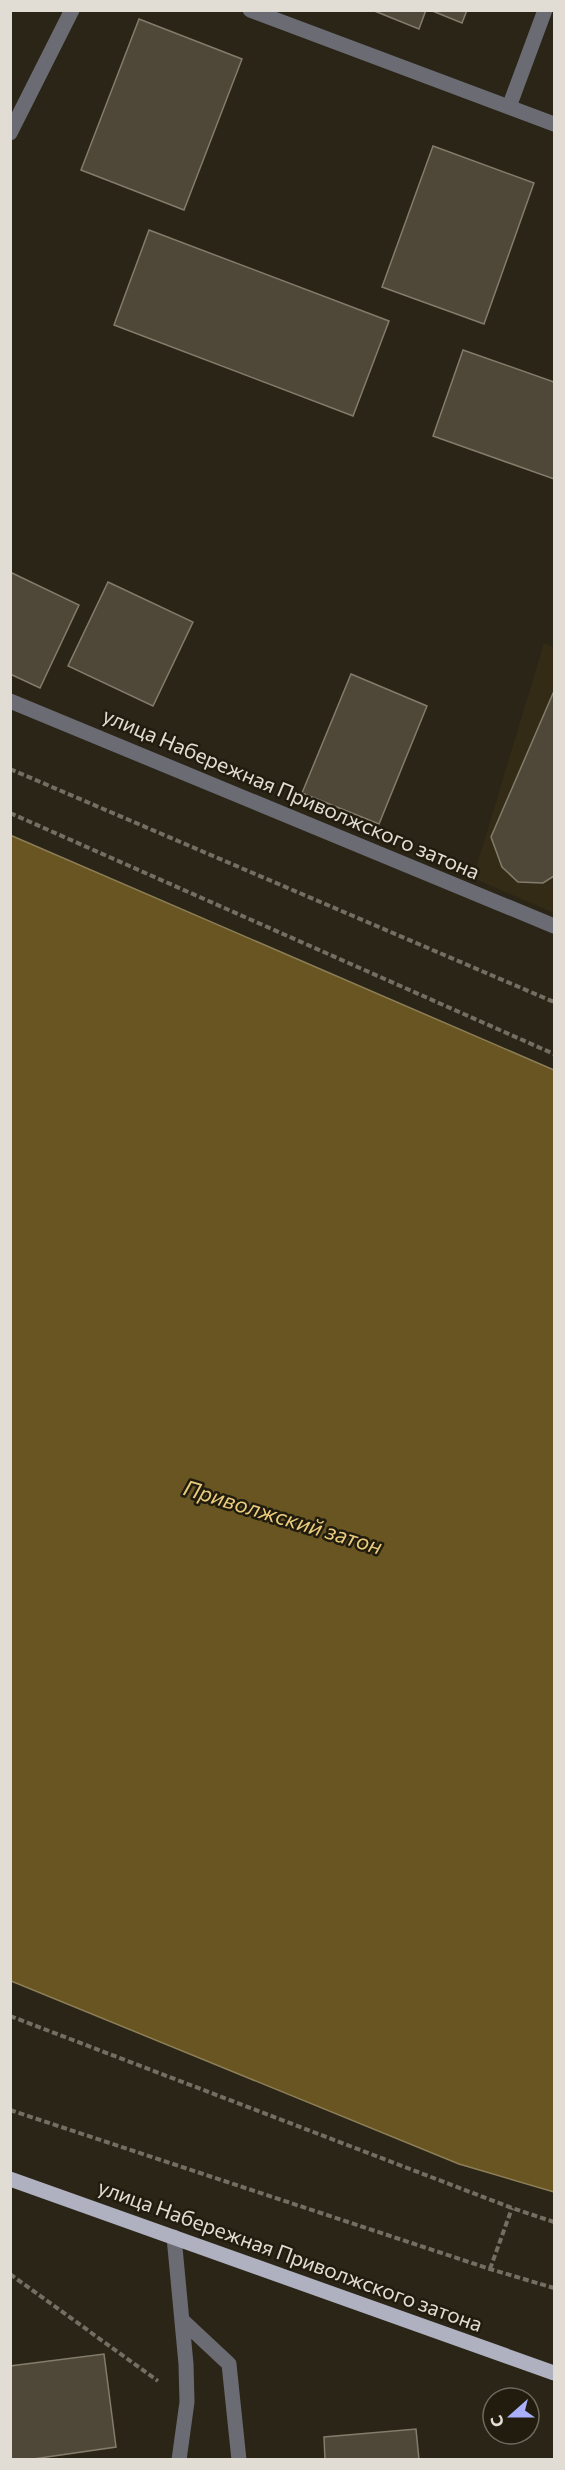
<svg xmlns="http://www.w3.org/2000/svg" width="565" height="2470" font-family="Commissioner,sans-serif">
  <rect width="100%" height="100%" fill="#2b2517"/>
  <path fill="#332b16" d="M 544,643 L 554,647 L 554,913 L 473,878 Z"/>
  <path fill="#685521" stroke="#8c7e57" stroke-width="1.5" d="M 10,835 L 554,1070 L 554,2192 L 459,2164 L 11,1981 Z"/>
  <path fill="#4f4839" stroke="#837c6b" stroke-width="1.5" d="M 372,10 L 426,10 L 419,29 Z
    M 430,10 L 467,10 L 462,23 Z
    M 139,19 L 242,59 L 184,210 L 81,170 Z
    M 433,146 L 534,183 L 484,324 L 382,287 Z
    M 149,230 L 389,321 L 353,416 L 114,325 Z
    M 463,350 L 554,382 L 554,479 L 433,436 Z
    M 10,572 L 79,605 L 40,688 L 10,674 Z
    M 108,582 L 193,622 L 153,706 L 68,666 Z
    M 351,674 L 427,706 L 379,824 L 302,793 Z
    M 554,691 L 554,876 L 543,883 L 518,882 L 502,867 L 491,837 Z
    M 104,2354 L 116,2447 L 26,2460 L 10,2460 L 10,2366 Z
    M 416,2429 L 419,2460 L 325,2460 L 324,2437 Z"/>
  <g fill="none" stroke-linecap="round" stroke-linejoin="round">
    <path stroke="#736e62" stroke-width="4" stroke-dasharray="6 3" stroke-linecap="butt" d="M 10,769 L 554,1002
      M 10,813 L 554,1054
      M 10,2016 L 512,2208 L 554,2222
      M 10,2110 L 490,2269 L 554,2288
      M 490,2269 L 512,2208
      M 10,2274 L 158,2381"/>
    <path stroke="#6a6b73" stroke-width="15" d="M 250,10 L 554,124
      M 509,107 L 545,10
      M 10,133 L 72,10
      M 10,701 L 554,926
      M 174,2237 L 186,2364 L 187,2402 L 179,2460
      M 183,2321 L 229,2364 L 239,2460"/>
    <path stroke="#afb1c1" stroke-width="15" d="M 10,2179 L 554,2373"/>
  </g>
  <g text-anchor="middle" stroke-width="5" stroke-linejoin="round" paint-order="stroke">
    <g font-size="21" fill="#e1ddd4" stroke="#211c0e">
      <text transform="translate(291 794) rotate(23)" y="7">улица Набережная Приволжского затона</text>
      <text transform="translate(290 2256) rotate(20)" y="7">улица Набережная Приволжского затона</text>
    </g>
    <g font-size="22" font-style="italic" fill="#ebcc7d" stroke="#211c0e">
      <text transform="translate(283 1517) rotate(17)" y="8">Приволжский затон</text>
    </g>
  </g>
  <rect width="565" height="2470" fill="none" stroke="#e1ddd4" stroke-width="24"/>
  <g transform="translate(511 2416) rotate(249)"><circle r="28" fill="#211c0e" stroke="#6e695d" stroke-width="1.5"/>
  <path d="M0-4.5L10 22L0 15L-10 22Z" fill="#aab0fb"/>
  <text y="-9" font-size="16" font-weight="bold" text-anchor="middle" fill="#e1ddd4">С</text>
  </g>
</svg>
